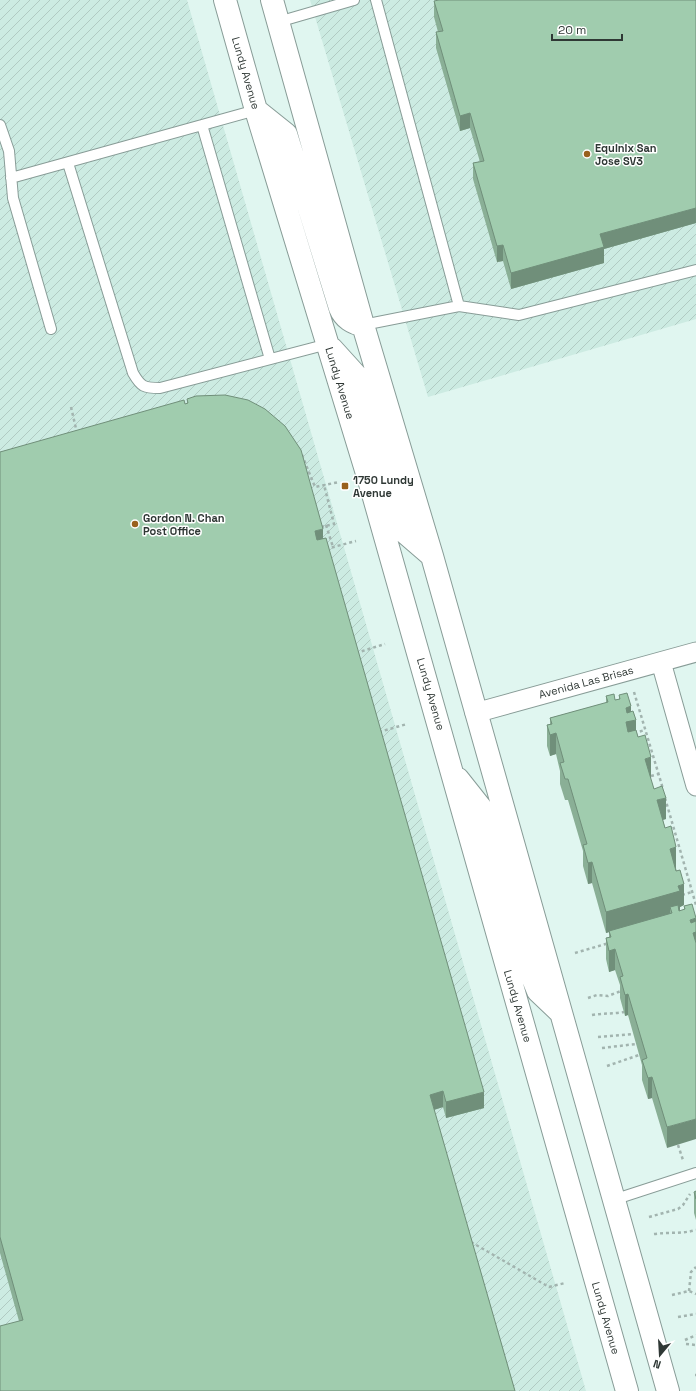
<svg xmlns="http://www.w3.org/2000/svg" width="696" height="1391" font-family="'Space Grotesk',sans-serif">
  <defs>
    <pattern id="industrial-furrows" width="10" height="10" patternUnits="userSpaceOnUse"><rect width="10" height="10" fill="#ccebe2"/><path d="M-1 1l2-2M0 10L10 0M9 11l2-2" fill="none" stroke="#b0cac2"/></pattern>
  </defs>
  <rect width="100%" height="100%" fill="#e0f6f0"/>
  <path fill="url(#industrial-furrows)" d="M 0,0 L 187,0 L 586,1391 L 0,1391 Z
    M 310,0 L 696,0 L 696,319 L 428,397 Z"/>
  <g fill="none" stroke-linecap="round" stroke-linejoin="round">
    <g stroke="#889c97" stroke-width="12">
      <path id="lane" d="M 278,22 L 354,0
        M 0,125 L 9,151 L 13,198 L 51,329
        M 202,125 L 270,359
        M 68,163 L 133,373 C 141,387 144,388 160,388 L 328,344
        M 11,178 L 256,110
        M 459,306 L 519,315 L 696,270
        M 363,325 L 459,306 L 376,0
        M 613,1200 L 696,1173"/>
    </g>
    <g stroke="#889c97" stroke-width="21">
      <path id="street" d="M 661,662 L 696,786
        M 475,713 L 696,652"/>
    </g>
    <g stroke="#889c97" stroke-width="24">
      <path id="primary" d="M 225,0 L 256,110 L 369,480 L 627,1391
        M 272,0 L 363,325 L 432,556 L 668,1391
        M 256,110 L 286,134 L 340,308 C 344,318 353,324 363,325
        M 332,349 L 361,381 L 403,531 L 432,556
        M 458,779 L 481,808 L 496,849 L 527,964 L 538,991 L 559,1011"/>
    </g>
    <path stroke="#a2b4af" stroke-width="2.5" stroke-dasharray="3 3" stroke-linecap="butt" d="M 71,407 L 77,433
      M 302,455 L 315,487 L 339,482
      M 326,525 L 333,547
      M 321,527 L 334,524 L 324,485
      M 326,549 L 356,541
      M 356,653 L 385,644
      M 634,692 L 663,789
      M 379,732 L 407,724
      M 634,733 L 645,730
      M 651,776 L 658,774
      M 665,798 L 696,905
      M 682,895 L 692,892
      M 575,953 L 609,943
      M 588,998 L 597,995 L 608,996 L 621,991
      M 592,1015 C 603,1013 613,1014 624,1012
      M 598,1037 L 633,1034
      M 602,1048 L 636,1044
      M 607,1066 L 639,1055
      M 678,1145 L 683,1160
      M 649,1217 L 678,1209 L 683,1205 L 690,1194
      M 654,1234 C 669,1232 682,1234 696,1230
      M 471,1242 L 549,1287 L 565,1283
      M 689,1291 L 691,1272 L 696,1267
      M 672,1295 L 689,1291 L 696,1294
      M 678,1317 L 696,1314
      M 685,1340 L 696,1335
      M 686,1344 L 696,1345
      M 695,1375 L 696,1375"/>
    <use href="#lane" stroke="#fff" stroke-width="10"/>
    <use href="#street" stroke="#fff" stroke-width="19"/>
    <use href="#primary" stroke="#fff" stroke-width="22"/>
  </g>
  <path fill="#8aaf96" d="M 696,0 L 696,223 L 604,249 L 604,263 L 511,289 L 503,261 L 497,262 L 473,179 L 473,163 L 480,162 L 470,128 L 460,131 L 436,48 L 436,32 L 438,32 L 434,17 L 434,1 Z
    M 187,399 L 323,539 L 484,1108 L 446,1118 L 443,1107 L 434,1110 L 515,1391 L 19,1321 L 0,1253 L 0,452 L 185,404 L 187,404 Z
    M 619,695 L 631,712 L 636,730 L 651,778 L 650,778 L 654,789 L 666,819 L 663,820 L 676,868 L 684,905 L 680,907 L 680,911 L 684,910 L 684,906 L 692,904 L 667,1148 L 652,1098 L 648,1099 L 642,1080 L 642,1065 L 628,1015 L 625,1016 L 620,998 L 620,985 L 615,970 L 609,972 L 606,959 L 606,938 L 609,937 L 609,932 L 606,933 L 592,883 L 588,884 L 583,866 L 583,851 L 568,800 L 565,800 L 560,784 L 560,771 L 556,754 L 550,756 L 547,746 L 547,725 L 550,724 L 550,718 L 606,703 L 606,696 L 615,700 L 619,699 Z
    M 696,1191 L 696,1220 L 694,1213 L 694,1192 Z"/>
  <path fill="#708f7a" d="M 470,113 L 470,128 L 460,131 L 460,116 Z
    M 696,208 L 696,223 L 604,249 L 604,263 L 511,289 L 511,273 L 600,234 Z
    M 503,245 L 503,261 L 497,262 L 497,246 Z
    M 323,529 L 323,545 L 315,547 L 315,531 Z
    M 631,706 L 631,721 L 636,720 L 636,741 L 626,743 L 626,708 Z
    M 556,733 L 556,754 L 550,756 L 550,735 Z
    M 651,757 L 651,778 L 645,780 L 645,759 Z
    M 666,798 L 666,819 L 657,821 L 657,800 Z
    M 676,847 L 676,868 L 670,870 L 670,849 Z
    M 592,862 L 592,883 L 588,884 L 588,863 Z
    M 684,884 L 684,905 L 680,907 L 680,912 L 670,907 L 670,915 L 606,933 L 606,912 Z
    M 696,918 L 696,953 L 690,920 Z
    M 615,949 L 615,970 L 609,972 L 609,951 Z
    M 628,994 L 628,1015 L 625,1016 L 625,995 Z
    M 652,1077 L 652,1098 L 648,1099 L 648,1078 Z
    M 443,1091 L 443,1107 L 430,1111 L 430,1095 Z
    M 484,1092 L 484,1108 L 446,1118 L 446,1102 Z
    M 696,1119 L 696,1139 L 667,1148 L 667,1127 Z"/>
  <path fill="#a0ccae" stroke="#708f7a" d="M 439,0 L 696,0 L 696,208 L 600,234 L 604,247 L 511,273 L 503,245 L 497,246 L 473,163 L 484,161 L 470,113 L 460,116 L 436,32 L 443,31 L 434,1 Z
    M 225,395 L 248,400 L 265,409 L 285,426 L 301,450 L 323,529 L 315,531 L 316,536 L 317,540 L 326,538 L 484,1092 L 446,1102 L 443,1091 L 430,1095 L 515,1391 L 0,1391 L 0,1326 L 23,1320 L 0,1237 L 0,452 L 184,400 L 185,404 L 188,403 L 187,399 L 196,396 Z
    M 627,693 L 631,706 L 626,708 L 627,713 L 633,711 L 636,720 L 626,722 L 628,732 L 636,730 L 638,737 L 645,735 L 651,757 L 645,759 L 654,789 L 662,786 L 666,798 L 657,800 L 665,828 L 671,826 L 676,847 L 670,849 L 676,871 L 680,870 L 684,884 L 678,886 L 680,891 L 606,912 L 592,862 L 588,863 L 583,845 L 587,844 L 568,779 L 565,779 L 560,763 L 564,762 L 556,733 L 550,735 L 547,725 L 552,724 L 550,718 L 608,702 L 606,696 L 614,694 L 615,700 L 620,699 L 619,695 Z
    M 692,904 L 696,918 L 690,920 L 691,923 L 696,921 L 696,932 L 693,933 L 696,943 L 696,1119 L 667,1127 L 652,1077 L 648,1078 L 642,1060 L 647,1058 L 628,994 L 625,995 L 620,977 L 623,976 L 615,949 L 609,951 L 606,938 L 611,937 L 609,931 L 672,913 L 670,907 L 678,905 L 679,911 L 685,909 L 684,906 Z
    M 696,1191 L 696,1199 L 694,1192 Z"/>
  <g fill="#99601d" stroke="#fff" stroke-width="1.5">
    <circle cx="587" cy="154" r="4"/>
    <rect x="341" y="482" width="8" height="8" rx="2"/>
    <circle cx="135" cy="524" r="4"/>
  </g>
  <g text-anchor="middle" stroke-width="3" stroke-linejoin="round" paint-order="stroke">
    <g font-size="11" fill="#2f3835" stroke="#fff">
      <text transform="translate(246 73) rotate(74)" y="4">Lundy Avenue</text>
      <text transform="translate(340 383) rotate(73)" y="4">Lundy Avenue</text>
      <text transform="translate(586 682) rotate(-15)" y="4">Avenida Las Brisas</text>
      <text transform="translate(431 694) rotate(74)" y="4">Lundy Avenue</text>
      <text transform="translate(518 1006) rotate(74)" y="4">Lundy Avenue</text>
      <text transform="translate(606 1318) rotate(74)" y="4">Lundy Avenue</text>
    </g>
    <g font-size="11" font-weight="bold" fill="#2f3835" stroke="#fff" text-anchor="start">
      <text x="595" y="152">Equinix San<tspan x="595" dy="13">Jose SV3</tspan></text>
      <text x="353" y="484">1750 Lundy<tspan x="353" dy="13">Avenue</tspan></text>
      <text x="143" y="522">Gordon N. Chan<tspan x="143" dy="13">Post Office</tspan></text>
    </g>
  </g>
  <g transform="translate(660 1355) rotate(198)" stroke="#ffffff" stroke-width="3" paint-order="stroke">
  <path d="M0-3L7 15L0 10L-7 15Z" fill="#2f3835"/>
  <text y="-6" font-size="11" font-weight="bold" text-anchor="middle" fill="#2f3835">N</text>
  </g>
  <path d="M552 34v6h70v-6" fill="none" stroke="#2f3835" stroke-width="2"/>
  <text x="558" y="34" font-size="12" fill="#2f3835" stroke="#ffffff" stroke-width="3" paint-order="stroke">20 m</text>
</svg>
